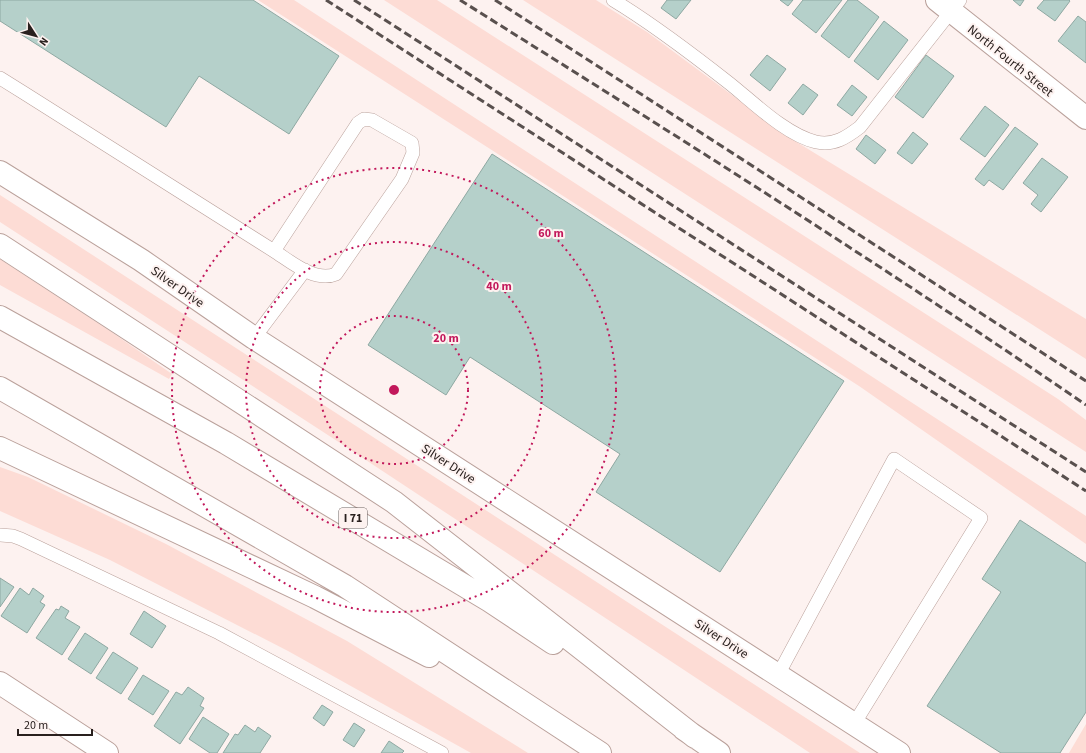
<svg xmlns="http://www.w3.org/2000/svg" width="1086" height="753" font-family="'Source Sans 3',sans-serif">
  <rect width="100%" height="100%" fill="#fdf2f0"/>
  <path fill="#fddcd5" d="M 258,0 L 294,0 L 1086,516 L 1086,544 L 859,386 Z
    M 384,0 L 437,0 L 1058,399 L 1086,420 L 1086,452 Z
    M 523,0 L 596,0 L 647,32 L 790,138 L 1086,319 L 1086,359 Z
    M 0,195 L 860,753 L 810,753 L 334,439 L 0,222 Z
    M 0,259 L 110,331 L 172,374 L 169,379 L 0,285 Z
    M 0,467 L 28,477 L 166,544 L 347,641 L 528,753 L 471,753 L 288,651 L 110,560 L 0,511 Z
    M 1086,724 L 1086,753 L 1069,753 Z"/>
  <path fill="#b5d0ca" stroke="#8ea8a2" d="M 0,0 L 253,0 L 339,56 L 289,134 L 199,76 L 166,127 L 0,21 Z
    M 667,0 L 691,0 L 676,19 L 661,8 Z
    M 780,0 L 793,0 L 788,6 Z
    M 803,0 L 842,0 L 816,33 L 792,14 Z
    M 848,0 L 857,0 L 879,17 L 849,58 L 821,36 Z
    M 1013,0 L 1024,0 L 1020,6 Z
    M 1044,0 L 1069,0 L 1070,1 L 1055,21 L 1037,8 Z
    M 1078,16 L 1086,22 L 1086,63 L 1058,41 Z
    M 884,21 L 908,40 L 878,80 L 854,61 Z
    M 767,55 L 786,69 L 770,91 L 750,75 Z
    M 926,55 L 954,76 L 923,118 L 895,97 Z
    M 803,84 L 818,95 L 803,115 L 788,103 Z
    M 852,85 L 867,97 L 852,116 L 837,105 Z
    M 985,106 L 1009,125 L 985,157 L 960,139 Z
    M 1015,127 L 1038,144 L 1003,190 L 989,180 L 984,186 L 975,179 Z
    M 913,132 L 928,144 L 912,164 L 897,153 Z
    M 866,135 L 886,150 L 875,164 L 856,149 Z
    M 492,154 L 844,381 L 720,572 L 596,492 L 620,454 L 470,357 L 446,395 L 368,345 Z
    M 1042,158 L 1068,177 L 1041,212 L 1031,204 L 1038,195 L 1023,183 Z
    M 1020,520 L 1086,563 L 1086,712 L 1060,753 L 1001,753 L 927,706 L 1001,592 L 982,579 Z
    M 0,578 L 14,587 L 0,607 Z
    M 20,588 L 29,595 L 33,588 L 44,596 L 40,602 L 45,605 L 27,633 L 1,616 Z
    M 61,606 L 69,611 L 65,618 L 80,627 L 62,655 L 36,638 L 56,609 L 59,610 Z
    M 144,611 L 166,626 L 152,648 L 130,634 Z
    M 85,633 L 108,648 L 91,674 L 68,659 Z
    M 113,652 L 138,668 L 121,694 L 96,678 Z
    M 143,675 L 169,691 L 153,715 L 128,699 Z
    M 188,687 L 204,698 L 200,706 L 204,708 L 180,744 L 154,726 L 176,692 L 182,695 Z
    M 322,705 L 333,712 L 324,726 L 313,718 Z
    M 203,717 L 229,734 L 217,753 L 210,753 L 189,739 Z
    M 354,723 L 365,730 L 354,747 L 343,740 Z
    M 245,725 L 255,732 L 258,727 L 271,736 L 260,753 L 223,753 L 235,734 L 238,735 Z
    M 389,741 L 404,751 L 402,753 L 381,753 Z"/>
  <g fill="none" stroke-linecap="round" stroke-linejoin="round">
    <g stroke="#baa19b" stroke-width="14">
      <path id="lane" d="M 613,0 C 653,24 692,54 729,83 C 753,102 786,135 816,142 C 834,146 847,137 860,127 L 960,0
        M 0,78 L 24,93 L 274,251 C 290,261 315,283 336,274 L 402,179 L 413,153 L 412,143 L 372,120 L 364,119 L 358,123 L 274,251
        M 254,338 L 305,270
        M 0,535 L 13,536 L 21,539 L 219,633 L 442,753
        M 778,675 L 894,459 L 981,518 L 854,724"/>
    </g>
    <g stroke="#baa19b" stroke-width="24">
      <path id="street" d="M 937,0 L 1086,118
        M 0,172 L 141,260 L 254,338 L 899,753
        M 0,683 L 107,753"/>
    </g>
    <g stroke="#baa19b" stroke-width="24">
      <path id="highway" d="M 0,245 L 394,502 L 695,737
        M 0,317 L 226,443 L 490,601 L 553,643
        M 0,388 L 345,586 L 600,753
        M 0,448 L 315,597 L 429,656
        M 684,729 L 719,753"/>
    </g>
    <use href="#lane" stroke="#fff" stroke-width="13"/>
    <use href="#street" stroke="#fff" stroke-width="22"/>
    <use href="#highway" stroke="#fff" stroke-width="22"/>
    <path stroke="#59504e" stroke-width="3" stroke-dasharray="8 4" stroke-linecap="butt" d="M 326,0 L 1086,491
      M 354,0 L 1086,472
      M 460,0 C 670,132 881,264 1086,405
      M 495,0 L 1086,381"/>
  </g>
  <g fill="none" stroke="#c2185b" stroke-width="2" stroke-dasharray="2 4">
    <circle cx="394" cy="390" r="74"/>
    <circle cx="394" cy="390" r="148"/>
    <circle cx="394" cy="390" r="222"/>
  </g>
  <g text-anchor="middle" stroke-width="4" stroke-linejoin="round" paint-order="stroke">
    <rect fill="#fdf2f0" stroke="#695f5d" stroke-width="1" x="339" y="508" width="28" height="20" rx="3"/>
    <g font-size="12" font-weight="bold" fill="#29201e">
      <text x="353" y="522">I 71</text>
    </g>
    <g font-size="13" fill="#29201e" stroke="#fdf2f0">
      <text transform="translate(1011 60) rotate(39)" y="5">North Fourth Street</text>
      <text transform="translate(178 286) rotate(35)" y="5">Silver Drive</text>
      <text transform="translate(449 463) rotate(33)" y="5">Silver Drive</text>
      <text transform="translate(722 638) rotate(33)" y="5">Silver Drive</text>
    </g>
  </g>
  <circle cx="394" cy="390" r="6" fill="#c2185b" stroke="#fdf2f0" stroke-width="2"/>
  <g font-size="12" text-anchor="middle" font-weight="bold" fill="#c2185b" stroke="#fdf2f0" stroke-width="4" stroke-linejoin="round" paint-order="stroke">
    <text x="551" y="237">60 m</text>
    <text x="499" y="290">40 m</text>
    <text x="446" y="342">20 m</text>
  </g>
  <g transform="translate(36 36) rotate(126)" stroke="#fdf2f0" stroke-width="3" paint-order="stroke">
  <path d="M0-3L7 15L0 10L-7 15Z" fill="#29201e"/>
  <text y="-6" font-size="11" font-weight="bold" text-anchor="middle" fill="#29201e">N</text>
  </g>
  <path d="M18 729v6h74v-6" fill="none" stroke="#29201e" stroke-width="2"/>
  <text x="24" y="729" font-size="12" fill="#29201e" stroke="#fdf2f0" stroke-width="3" paint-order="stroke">20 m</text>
</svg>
